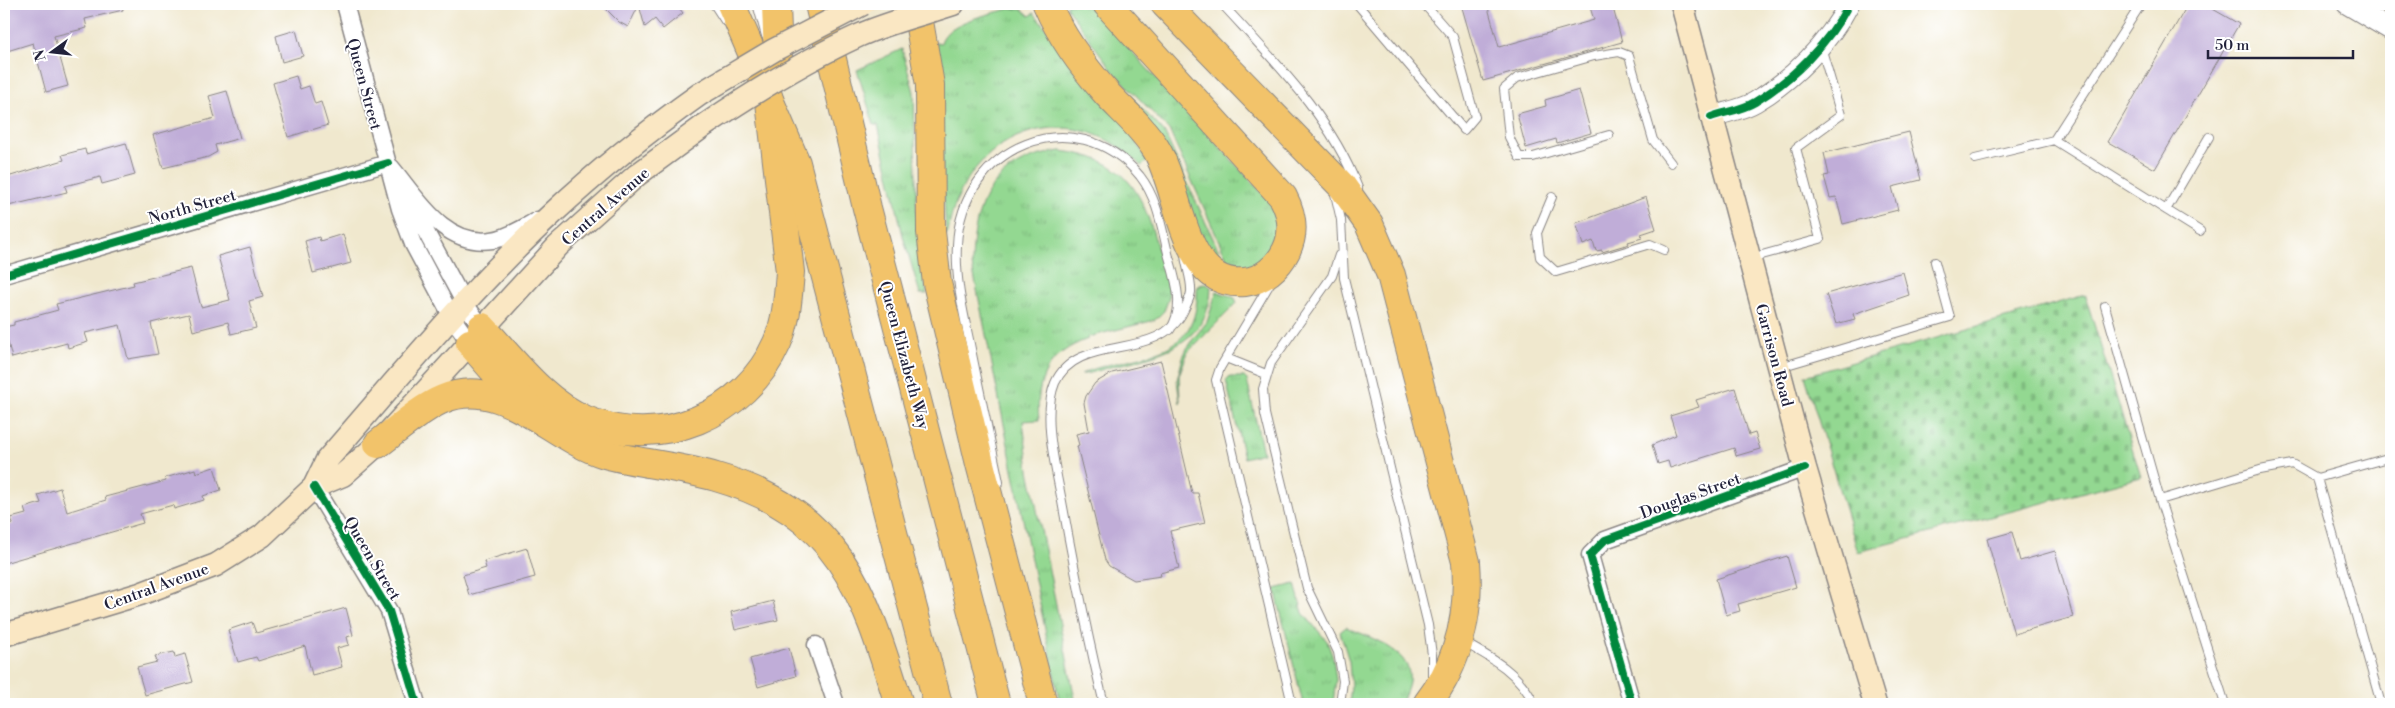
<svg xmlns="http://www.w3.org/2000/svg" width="2395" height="708" font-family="'Libre Bodoni',serif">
  <defs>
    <pattern id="grass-tufts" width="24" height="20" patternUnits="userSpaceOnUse" patternTransform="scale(1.25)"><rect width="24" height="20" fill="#93d891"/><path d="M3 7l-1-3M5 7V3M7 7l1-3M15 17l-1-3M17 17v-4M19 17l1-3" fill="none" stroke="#7eb97e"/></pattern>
    <pattern id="cemetery-stones" width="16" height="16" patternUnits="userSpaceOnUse" patternTransform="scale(1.25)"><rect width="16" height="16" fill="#93d891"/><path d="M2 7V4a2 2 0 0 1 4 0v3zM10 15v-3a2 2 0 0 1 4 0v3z" fill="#7eb97e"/></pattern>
  </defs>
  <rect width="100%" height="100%" fill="#fff"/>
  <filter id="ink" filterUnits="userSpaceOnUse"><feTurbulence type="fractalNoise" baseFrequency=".02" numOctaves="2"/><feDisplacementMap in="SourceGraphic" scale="10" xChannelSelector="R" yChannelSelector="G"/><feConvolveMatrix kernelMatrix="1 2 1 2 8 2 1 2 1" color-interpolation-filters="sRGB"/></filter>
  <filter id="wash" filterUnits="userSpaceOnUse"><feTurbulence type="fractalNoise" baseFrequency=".0096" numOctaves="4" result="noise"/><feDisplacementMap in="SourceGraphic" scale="20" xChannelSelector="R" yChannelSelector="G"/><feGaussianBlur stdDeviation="1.12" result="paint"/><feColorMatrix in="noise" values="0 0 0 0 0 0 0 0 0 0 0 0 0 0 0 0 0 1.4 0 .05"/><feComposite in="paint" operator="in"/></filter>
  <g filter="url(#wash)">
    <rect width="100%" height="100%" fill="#f0e8ce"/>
    <path fill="url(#grass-tufts)" stroke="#5a7d66" d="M 1067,4 L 1088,4 L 1273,205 L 1281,228 L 1275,251 L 1251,270 L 1229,270 L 1226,257 L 1169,130 L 1111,69 L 1067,8 Z
      M 1012,8 L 1023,10 L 1030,16 L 1034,13 L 1126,126 L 1148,161 L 1141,166 C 1070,91 962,134 948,233 L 946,235 L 936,42 L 941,43 C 946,21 992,14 1012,8 Z
      M 1065,13 L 1108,72 L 1164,132 L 1222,258 L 1219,266 Z
      M 902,49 L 914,92 L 917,229 L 927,294 L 920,294 L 903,236 L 878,125 L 874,125 L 857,70 Z
      M 1061,151 C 1124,158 1142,189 1157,246 C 1161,263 1168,280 1169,298 L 1164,311 L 1155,320 L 1088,337 L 1088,339 C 1048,353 1035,380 1039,420 L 1023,421 L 1029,470 L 1076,704 L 1060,704 L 972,265 C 973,202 993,160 1061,151 Z
      M 1205,283 L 1211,287 C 1210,344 1159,355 1114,366 C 1105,368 1089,375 1081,374 C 1132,351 1201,365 1197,286 Z
      M 1217,291 L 1235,298 L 1237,303 L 1188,352 L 1179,375 L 1180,403 L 1177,380 L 1183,357 L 1189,344 L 1207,322 Z
      M 1230,377 L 1244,377 L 1247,380 L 1263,453 L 1244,458 L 1226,380 Z
      M 1295,584 L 1303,613 L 1327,641 L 1333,658 L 1336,679 L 1333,704 L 1303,704 L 1275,589 Z
      M 1346,627 C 1381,642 1430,657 1400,704 L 1349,704 L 1351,687 L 1349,661 L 1340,632 Z"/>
    <path fill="url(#cemetery-stones)" stroke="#5a7d66" d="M 2085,295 L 2141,477 L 1858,552 L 1805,376 Z"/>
    <g id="blocks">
      <path fill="#c0add8" d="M 4,4 L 122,4 L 123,10 L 85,19 L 87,28 L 54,36 L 68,86 L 46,92 L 33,43 L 4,52 Z
        M 601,4 L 676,4 L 683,13 L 663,29 L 655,19 L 645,27 L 639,5 L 628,27 L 619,22 Z
        M 1461,4 L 1487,4 L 1499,47 L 1594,20 L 1589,4 L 1612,4 L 1622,42 L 1483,81 Z
        M 2188,4 L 2204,4 L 2239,24 L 2155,169 L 2108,142 Z
        M 296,30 L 303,56 L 282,62 L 276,36 Z
        M 296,76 L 300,89 L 309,86 L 315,104 L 321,102 L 328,125 L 288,137 L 273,83 Z
        M 1579,90 L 1591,133 L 1557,143 L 1556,139 L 1526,148 L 1517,114 L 1546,106 L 1545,100 Z
        M 227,91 L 240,138 L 215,145 L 217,152 L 208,157 L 163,168 L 153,135 L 215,118 L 209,96 Z
        M 1909,132 L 1921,180 L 1892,187 L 1898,210 L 1843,224 L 1836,197 L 1830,198 L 1824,176 L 1829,175 L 1824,153 Z
        M 126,143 L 135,175 L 102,184 L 100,177 L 65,186 L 67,192 L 4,207 L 4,178 L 64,160 L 62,155 L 85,149 L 86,154 Z
        M 1646,197 L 1656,229 L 1641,234 L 1642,238 L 1628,242 L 1629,244 L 1602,252 L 1602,250 L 1596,251 L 1593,241 L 1583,245 L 1576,223 Z
        M 343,234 L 351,263 L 313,273 L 305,241 L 319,237 L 320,241 Z
        M 250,247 L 263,297 L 249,301 L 256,328 L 231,334 L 228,322 L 193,331 L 189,314 L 184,315 L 151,323 L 158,354 L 128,359 L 120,325 L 85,333 L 88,342 L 68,348 L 67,343 L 12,358 L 4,327 L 14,325 L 14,322 L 58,310 L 56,304 L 134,285 L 133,282 L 191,268 L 201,307 L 230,300 L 218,256 Z
        M 1903,272 L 1909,295 L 1853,314 L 1855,319 L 1836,324 L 1826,294 Z
        M 1161,361 L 1192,493 L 1198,493 L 1205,523 L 1170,531 L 1179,568 L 1160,573 L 1161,576 L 1134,580 L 1109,566 L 1105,560 L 1077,446 L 1079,445 L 1076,434 L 1089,431 L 1084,403 L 1086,396 L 1095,383 L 1112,373 Z
        M 1735,388 L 1749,435 L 1755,433 L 1760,449 L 1736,456 L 1734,448 L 1670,468 L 1668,461 L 1658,464 L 1652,445 L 1676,435 L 1670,416 L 1699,407 L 1696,400 Z
        M 214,467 L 221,490 L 203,496 L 204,500 L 174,509 L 173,505 L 140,514 L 143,523 L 4,563 L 4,527 L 13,524 L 11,518 L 26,514 L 24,508 L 41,503 L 38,495 L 60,488 L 67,512 L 106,500 L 105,497 L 166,481 L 165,478 L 195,469 L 196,473 Z
        M 2012,532 L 2020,561 L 2055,551 L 2073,617 L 2014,634 L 1987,539 Z
        M 527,548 L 535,577 L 469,595 L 463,575 L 486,568 L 484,561 Z
        M 1787,556 L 1796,587 L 1738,604 L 1740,611 L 1726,615 L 1716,579 Z
        M 773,601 L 778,620 L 735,630 L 731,612 Z
        M 346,608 L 353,635 L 347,637 L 349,645 L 337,648 L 342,667 L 312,675 L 305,646 L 258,661 L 256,657 L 238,662 L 228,630 L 252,622 L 256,633 Z
        M 789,648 L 796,676 L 758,687 L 750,659 Z
        M 174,652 L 175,657 L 185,654 L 193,682 L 145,695 L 137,667 L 157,662 L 155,656 Z"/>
    </g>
  </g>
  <g filter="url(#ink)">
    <use href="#blocks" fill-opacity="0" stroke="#898584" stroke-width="1"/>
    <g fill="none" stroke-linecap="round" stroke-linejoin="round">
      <g stroke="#898584" stroke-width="10">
        <path id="service" d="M 714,4 L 725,21
          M 757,4 L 766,36
          M 1222,4 C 1274,61 1330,115 1358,188
          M 1357,4 L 1464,130 L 1475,117 L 1453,37 L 1424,4
          M 1609,135 L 1533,157 L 1519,157 L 1509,137 L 1504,89 L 1517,78 L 1594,56 L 1619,52 L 1629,56 L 1653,140 L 1671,163
          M 2054,140 L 2200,231
          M 1975,159 L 2054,140 L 2141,4
          M 1335,194 L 1341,220 L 1344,278 L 1428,625 L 1432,655 L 1432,676
          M 1552,197 L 1537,233 L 1540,257 L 1556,272 L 1650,244 L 1664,250
          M 2166,210 L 2209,137
          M 1339,255 L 1332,276 L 1271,363 L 1263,389 L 1265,414 L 1307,588 L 1338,652 L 1343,681 L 1340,704
          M 1751,258 L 1820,239 L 1796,148 L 1841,115 L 1821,47
          M 1271,282 L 1220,368 L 1216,380 L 1292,704
          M 2105,306 L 2160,500
          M 1226,358 L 1266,374
          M 1780,367 L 1950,317 L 1935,262
          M 2317,478 L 2381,704
          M 999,482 C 990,438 980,394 971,349 C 964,315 955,280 957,245 C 961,146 1075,98 1140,176 C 1158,199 1162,230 1169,257 C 1176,281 1185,308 1170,330
          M 1463,642 C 1492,658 1520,673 1534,704
          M 1104,704 C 1088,639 1075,573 1063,507 C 1057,472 1041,417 1055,383 C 1078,331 1159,364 1184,310 C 1186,305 1190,299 1191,292 C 1192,280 1186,267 1185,255
          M 2225,704 L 2160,500 L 2260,470 L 2292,464 L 2317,478 L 2391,457"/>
      </g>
      <g stroke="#898584" stroke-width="19">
        <path id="minor" d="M 345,4 L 400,209 L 413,244 L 452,317 L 470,343
          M 391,167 C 417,198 444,247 492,240 C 508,238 524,227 538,220
          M 406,195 L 465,304 L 482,327
          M 4,275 L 388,163
          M 314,487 L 389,611 L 417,704
          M 816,645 L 836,704
          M 1632,704 L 1590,555 L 1605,540 L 1805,468"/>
      </g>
      <g stroke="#898584" stroke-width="22">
        <path id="tertiary" d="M 2347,4 L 2391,30
          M 1711,117 C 1725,112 1742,110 1755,102 C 1792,80 1829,43 1849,4"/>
      </g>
      <g stroke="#898584" stroke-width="25">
        <path id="secondary" d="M 1682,4 L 1805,468 L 1875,704
          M 934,10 L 953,4
          M 314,487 L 343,475 L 378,444 L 558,246 L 637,175 L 705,125
          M 4,635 L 140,594 L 216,565 L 262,536 L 314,487 L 327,460 C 400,376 471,289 553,213 C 599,170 648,131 700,94"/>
      </g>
      <g stroke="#898584" stroke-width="30">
        <path id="trunk" d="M 776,4 L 778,59
          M 1047,4 C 1061,37 1084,68 1108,95 C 1124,112 1143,128 1156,149 C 1181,190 1182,289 1245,282 C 1263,280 1278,267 1286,251 C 1295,233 1292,214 1283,197 L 1107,4
          M 482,327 C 513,360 543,402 586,420 C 660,451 745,415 777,343 C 787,321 788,295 790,272 L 770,102 L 761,74 L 731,4"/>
      </g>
      <g stroke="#898584" stroke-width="30">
        <path id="motorway" d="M 819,4 L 867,208 L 996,704
          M 916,4 L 930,85 L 931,232 L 937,283 L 980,464 L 1043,704
          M 1165,4 L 1342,186 L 1369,224 L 1391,275 L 1466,562 C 1470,613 1459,663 1427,704
          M 770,102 L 796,163 L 938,704
          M 470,343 L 510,389 L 528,406
          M 378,444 C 397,430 421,408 443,399 C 502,374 553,439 605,454 C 641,464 680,466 716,477 C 841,513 864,592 899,704"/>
      </g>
      <use href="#service" stroke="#fff" stroke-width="8"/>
      <use href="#minor" stroke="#fff" stroke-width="16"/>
      <use href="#tertiary" stroke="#fff" stroke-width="20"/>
      <use href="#secondary" stroke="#fae7c3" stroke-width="22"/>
      <use href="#trunk" stroke="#f2c36a" stroke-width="28"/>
      <use href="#motorway" stroke="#f2c36a" stroke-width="28"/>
      <g stroke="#898584" stroke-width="25" stroke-linecap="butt">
        <path id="secondary-bridge" d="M 700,94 L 774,50 L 863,4
          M 705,125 C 754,92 804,61 858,36 C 882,25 908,18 934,10"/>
      </g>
      <use href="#secondary-bridge" stroke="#fae7c3" stroke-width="22"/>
      <g stroke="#fff" stroke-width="11">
        <path id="cycleway" d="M 1711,117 C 1725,112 1742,110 1755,102 C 1792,80 1829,43 1849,4
          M 4,275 L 388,163
          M 314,487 L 389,611 L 417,704
          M 1632,704 L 1590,555 L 1605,540 L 1805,468"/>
      </g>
      <use href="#cycleway" stroke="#00873e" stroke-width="8"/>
    </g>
  </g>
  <g text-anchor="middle" stroke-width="4" stroke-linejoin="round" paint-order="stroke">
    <g font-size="16" fill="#22223b" stroke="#fff">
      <text transform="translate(365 84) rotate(75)" y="6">Queen Street</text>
      <text transform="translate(192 206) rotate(-16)" y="6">North Street</text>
      <text transform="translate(605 206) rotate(-41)" y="6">Central Avenue</text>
      <text transform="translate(905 355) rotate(75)" y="6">Queen Elizabeth Way</text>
      <text transform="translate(1775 355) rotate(75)" y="6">Garrison Road</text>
      <text transform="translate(1690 495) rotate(-20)" y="6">Douglas Street</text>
      <text transform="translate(373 558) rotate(59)" y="6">Queen Street</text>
      <text transform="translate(156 586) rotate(-20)" y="6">Central Avenue</text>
    </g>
  </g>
  <rect width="2395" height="708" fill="none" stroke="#fff" stroke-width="20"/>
  <g transform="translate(52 52) rotate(255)" stroke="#ffffff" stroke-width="4" paint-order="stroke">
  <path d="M0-4L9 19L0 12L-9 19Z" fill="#22223b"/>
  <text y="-8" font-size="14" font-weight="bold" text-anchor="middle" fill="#22223b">N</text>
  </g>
  <path d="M2208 50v8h145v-8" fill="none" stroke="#22223b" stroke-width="2.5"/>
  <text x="2215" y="50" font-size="15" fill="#22223b" stroke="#ffffff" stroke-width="4" paint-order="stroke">50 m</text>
</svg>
